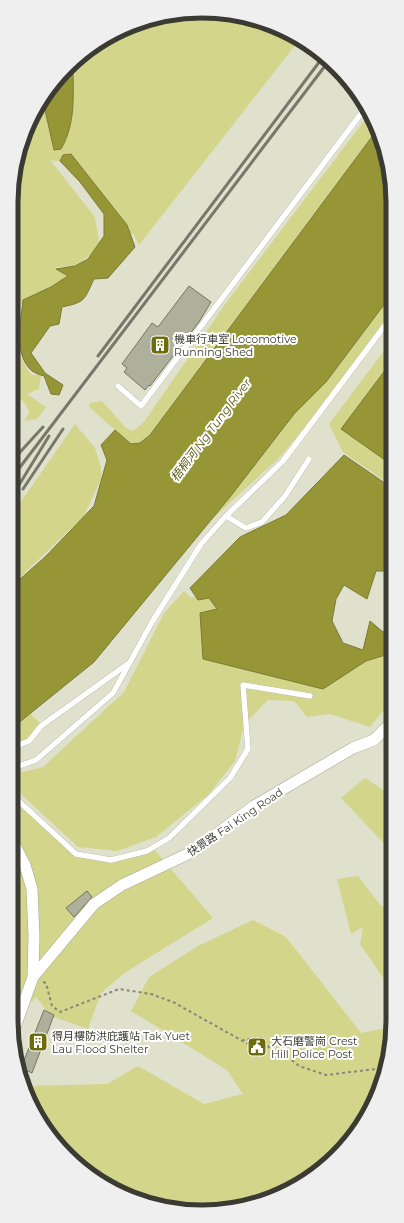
<svg xmlns="http://www.w3.org/2000/svg" width="404" height="1223" font-family="Montserrat,'Noto Sans SC',sans-serif">
  <rect width="100%" height="100%" fill="#e0e1cd"/>
  <path fill="#d3d58a" d="M 177,13 L 251,17 L 300,39 L 139,245 L 133,233 L 115,256 L 110,203 L 79,164 L 50,160 L 95,217 L 100,248 L 75,266 L 55,267 L 69,278 L 23,302 L 15,312 L 11,308 L 11,202 L 17,153 L 50,86 L 106,37 Z
    M 370,113 L 377,130 L 151,433 L 140,443 L 131,444 L 89,407 L 90,403 L 102,401 L 126,428 L 133,431 L 144,422 L 226,303 Z
    M 392,294 L 392,318 L 335,391 L 280,457 L 211,520 L 294,414 L 326,382 Z
    M 392,340 L 392,486 L 343,452 L 329,424 Z
    M 11,346 C 21,354 23,366 32,375 L 41,375 L 39,389 L 27,394 L 46,407 L 37,419 L 24,421 L 29,413 L 27,406 L 22,400 L 11,392 Z
    M 75,424 L 95,448 L 101,467 L 101,479 L 84,516 L 11,586 L 11,516 Z
    M 184,591 L 190,597 L 209,598 L 217,610 L 200,613 L 203,659 L 323,689 L 366,661 L 392,653 L 392,678 L 386,681 L 392,687 L 392,700 L 370,727 L 330,714 L 307,717 L 294,701 L 268,700 L 244,725 L 235,761 L 209,794 L 156,837 L 117,851 L 78,847 L 11,785 L 11,775 L 43,767 L 124,692 L 164,613 Z
    M 30,713 L 41,724 L 29,741 L 11,747 L 11,729 Z
    M 365,778 L 393,796 L 393,853 L 341,798 Z
    M 11,796 L 80,855 L 117,859 L 153,848 L 213,918 L 126,972 L 101,993 L 88,1029 L 51,1016 L 36,997 L 11,1023 Z
    M 358,876 L 381,906 L 393,908 L 393,992 L 360,944 L 363,927 L 351,934 L 337,879 Z
    M 253,920 L 286,937 L 361,1033 L 392,1027 L 387,1070 L 361,1127 L 308,1180 L 251,1206 L 177,1210 L 117,1192 L 59,1147 L 25,1094 L 24,1086 L 107,1084 L 138,1066 L 204,1104 L 243,1094 L 227,1070 L 131,1011 L 149,977 L 198,946 Z"/>
  <path fill="#969637" stroke="#7b7b36" d="M 73,66 C 73,96 76,123 61,149 L 54,150 L 43,101 L 50,86 Z
    M 377,130 L 391,177 L 392,294 L 326,382 L 294,414 L 230,497 L 94,662 L 11,729 L 11,587 L 45,557 L 94,506 L 107,460 L 101,445 L 115,430 L 131,444 L 140,443 L 150,435 Z
    M 71,154 L 127,225 L 135,247 L 108,278 L 94,279 C 84,300 86,302 62,307 L 59,324 L 50,326 L 31,353 L 45,373 L 63,385 L 59,395 L 51,394 L 44,376 C 40,375 35,373 32,371 C 13,355 21,321 23,300 L 51,287 L 68,276 L 56,269 L 75,266 L 88,259 L 104,236 L 104,214 L 80,182 L 60,161 L 63,155 Z
    M 392,361 L 392,465 L 341,429 Z
    M 344,455 L 392,488 L 392,571 L 376,571 L 367,599 L 344,585 L 336,599 L 332,621 L 343,643 L 363,650 L 370,621 L 383,632 L 392,629 L 392,653 L 366,661 L 323,689 L 203,659 L 200,613 L 217,609 L 209,598 L 198,600 L 190,588 L 240,537 L 286,515 Z"/>
  <path fill="#aeb09c" stroke="#737462" d="M 189,286 L 211,302 L 199,322 L 150,386 L 149,385 L 145,390 L 124,372 L 127,368 L 122,364 L 152,323 L 158,327 Z
    M 87,891 L 92,897 L 74,917 L 66,908 Z
    M 44,1010 L 54,1015 L 32,1073 L 21,1068 Z
    M 255,1042 L 263,1043 L 265,1050 L 260,1055 L 255,1056 L 251,1052 L 249,1045 Z"/>
  <g fill="none" stroke-linecap="round" stroke-linejoin="round">
    <g stroke="#a6a794" stroke-width="6">
      <path id="lane" d="M 118,386 L 141,406 L 366,107
        M 226,516 L 283,461 L 392,316
        M 11,748 L 29,741 L 41,726 L 129,663
        M 11,769 L 36,760 L 113,693 L 152,622 L 201,544 L 226,516 L 246,528 L 262,522 L 285,496 L 309,459
        M 11,794 L 76,854 L 111,860 L 147,851 L 169,838 L 230,778 L 248,749 L 243,685 L 310,696"/>
    </g>
    <g stroke="#a6a794" stroke-width="12">
      <path id="street" d="M 11,838 L 25,865 L 32,889 L 34,936 L 33,977 L 13,1033
        M 33,977 L 94,904 L 122,885 L 194,851 L 254,806 L 353,748 L 374,740 L 392,722"/>
    </g>
    <path stroke="#868779" stroke-width="2" stroke-dasharray="3 3" stroke-linecap="butt" d="M 43,982 L 46,983 L 52,1006 L 60,1012 L 119,989 L 151,994 L 173,1002 L 248,1044
      M 242,1041 L 246,1039 L 262,1038 L 272,1051 L 281,1051 L 299,1066 L 326,1075 L 376,1069 L 386,1072"/>
    <use href="#lane" stroke="#fff" stroke-width="5.5"/>
    <use href="#street" stroke="#fff" stroke-width="11"/>
    <path stroke="#77776b" stroke-width="3" d="M 98,356 L 323,57
      M 11,462 L 43,427
      M 11,479 L 328,62
      M 23,489 L 63,429
      M 11,498 L 49,436"/>
  </g>
  <defs>
    <g id="building-square" transform="scale(1)"><rect x="-9" y="-9" width="18" height="18" rx="4" fill="#6c6c0c" stroke="#fff"/><path d="M-4-6H4V6H1V3H-1V6H-4ZM-2.5-4.3h1.7v1.8h-1.7ZM.8-4.3h1.7v1.8H.8ZM-2.5-1h1.7V.8h-1.7ZM.8-1h1.7V.8H.8Z" fill="#fff"/></g>
    <g id="civic-square" transform="scale(1)"><rect x="-9" y="-9" width="18" height="18" rx="4" fill="#6c6c0c" stroke="#fff"/><path d="M-.6-6.5H3V-4.5H.6V-3L4-1V1h2V6H-6V1h2V-1L-.6-3ZM-1.2 2.5V6h2.4V2.5Z" fill="#fff"/></g>
  </defs>
  <g fill-rule="evenodd">
    <use href="#building-square" x="160" y="345"/>
    <use href="#building-square" x="38" y="1042"/>
    <use href="#civic-square" x="257" y="1047"/>
  </g>
  <g text-anchor="middle" stroke-width="4" stroke-linejoin="round" paint-order="stroke">
    <g font-size="11" fill="#3b3b33" stroke="#fff" text-anchor="start">
      <text x="174" y="343">機車行車室 Locomotive<tspan x="174" dy="13">Running Shed</tspan></text>
      <text x="52" y="1040">得月樓防洪庇護站 Tak Yuet<tspan x="52" dy="13">Lau Flood Shelter</tspan></text>
      <text x="271" y="1045">大石磨警崗 Crest<tspan x="271" dy="13">Hill Police Post</tspan></text>
    </g>
    <g font-size="11" fill="#3b3b33" stroke="#fff">
      <text transform="translate(235 822) rotate(-34)" y="4">快景路 Fai King Road</text>
    </g>
    <g font-size="12" font-style="italic" fill="#595914" stroke="#fff">
      <text transform="translate(211 430) rotate(-53)" y="4">梧桐河 Ng Tung River</text>
    </g>
  </g>
  <path d="M0 0H404V1223H0ZM202 18H202A184 184 0 0 1 386 202V1021A184 184 0 0 1 202 1205H202A184 184 0 0 1 18 1021V202A184 184 0 0 1 202 18Z" fill="#efefef" fill-rule="evenodd"/>
  <path fill="none" stroke="#3b3b33" stroke-width="5" d="M202 18H202A184 184 0 0 1 386 202V1021A184 184 0 0 1 202 1205H202A184 184 0 0 1 18 1021V202A184 184 0 0 1 202 18Z"/>
</svg>
